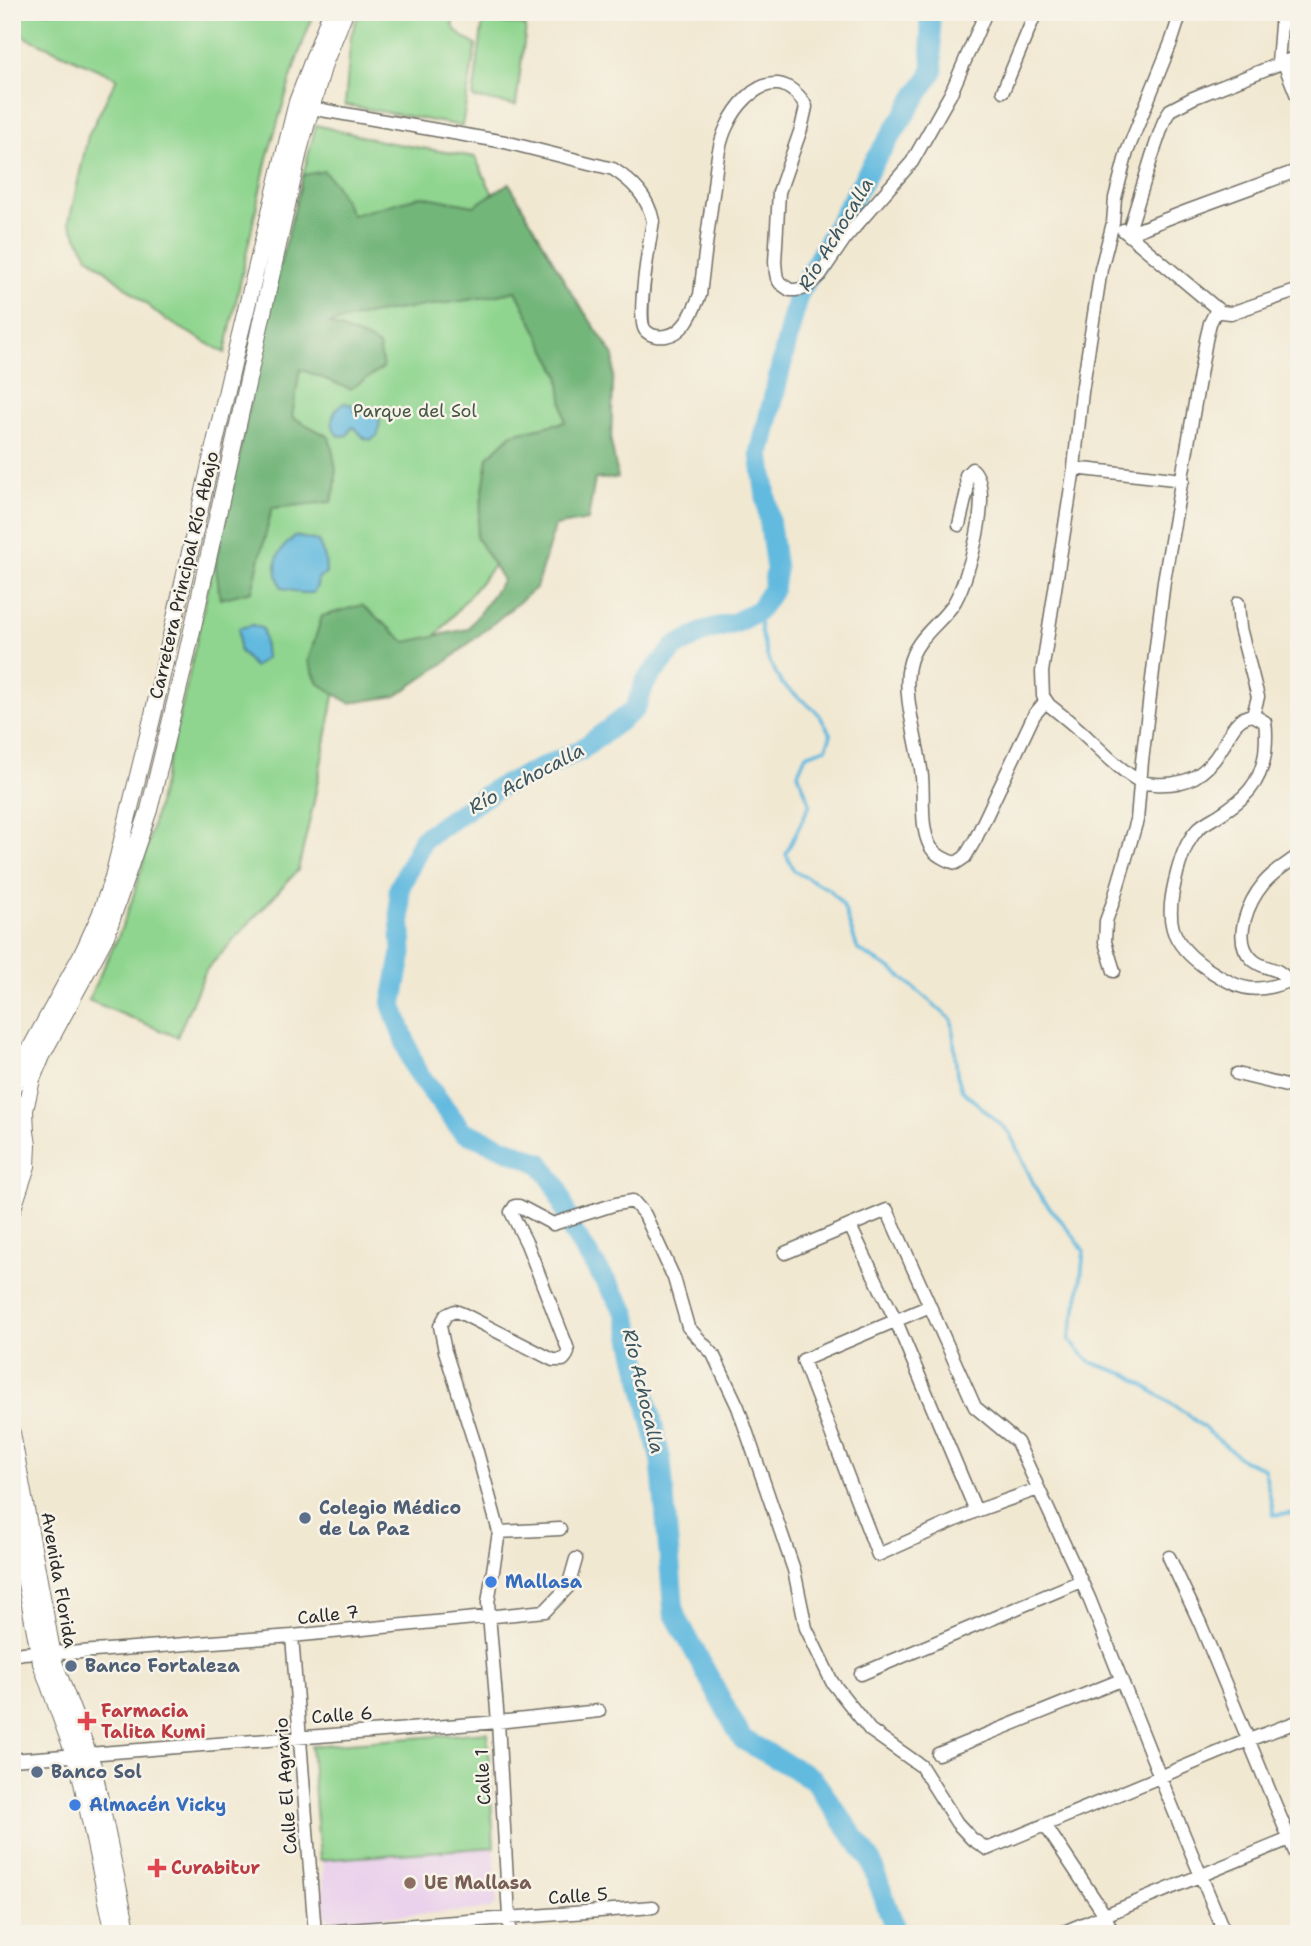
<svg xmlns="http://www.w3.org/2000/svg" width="1311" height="1946" font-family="'Shantell Sans',sans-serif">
  <rect width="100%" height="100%" fill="#f7f3e8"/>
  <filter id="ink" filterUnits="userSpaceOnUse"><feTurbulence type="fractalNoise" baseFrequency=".0143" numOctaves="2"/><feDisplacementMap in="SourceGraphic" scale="14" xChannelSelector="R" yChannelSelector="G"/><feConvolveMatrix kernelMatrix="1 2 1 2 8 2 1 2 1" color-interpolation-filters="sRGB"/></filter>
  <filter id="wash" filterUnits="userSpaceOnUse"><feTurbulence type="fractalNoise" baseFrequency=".00686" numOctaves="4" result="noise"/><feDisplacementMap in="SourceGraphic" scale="28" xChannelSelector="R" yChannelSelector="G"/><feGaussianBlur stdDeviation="1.57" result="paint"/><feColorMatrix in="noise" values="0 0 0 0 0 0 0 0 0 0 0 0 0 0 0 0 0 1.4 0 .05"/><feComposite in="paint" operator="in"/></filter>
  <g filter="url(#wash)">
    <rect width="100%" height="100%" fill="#f1e8d1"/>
    <path fill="#ead1ec" d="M 494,1847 L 497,1903 L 491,1909 L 331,1920 L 324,1914 L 323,1865 L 320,1860 Z"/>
    <path fill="#8fd58f" stroke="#5d805d" stroke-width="2" d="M 12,12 L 314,12 L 295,65 L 267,158 L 225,353 L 163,318 L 88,256 L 69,222 L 88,136 L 117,78 L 12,31 Z
      M 359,12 L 452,12 C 450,32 461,36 476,45 L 462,126 L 345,105 L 351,36 Z
      M 483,20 L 526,26 L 516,105 L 473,98 Z
      M 316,125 L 385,142 L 475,157 L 611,442 L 502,556 L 407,671 L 335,691 L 313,806 L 298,870 L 206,970 L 177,1037 L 88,1000 L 118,937 L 132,900 L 144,860 L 184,697 L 273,292 Z
      M 487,1732 L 494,1847 L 320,1860 L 311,1746 Z"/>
    <path fill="#73b67a" stroke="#4f7052" stroke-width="2" d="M 324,171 L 335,184 L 352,215 L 422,196 L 474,206 L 509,183 L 571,292 L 614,356 L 611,442 L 618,478 L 595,479 L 588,520 L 555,526 L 536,588 L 450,659 L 396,696 L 349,703 L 318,683 L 308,661 L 322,616 L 362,605 L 406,642 L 468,629 L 503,580 L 476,537 L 488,457 L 512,434 L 565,422 L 559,375 L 516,291 C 454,306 390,306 329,324 L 367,339 L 379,346 L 383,368 L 350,389 L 300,369 L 292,417 L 329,437 C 335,459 340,481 331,502 L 272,508 L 252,591 L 220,599 L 216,566 L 273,292 L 303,175 Z"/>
    <path fill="#62badf" stroke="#467285" stroke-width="2" d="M 344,403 L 353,405 L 355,412 L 358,413 L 367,407 L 372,409 L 380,420 L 378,435 L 371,440 L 364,438 L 355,428 L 352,427 C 347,435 350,437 337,435 C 329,423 332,410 344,403 Z
      M 295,536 L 318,541 L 325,558 L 326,574 L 318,578 L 317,586 L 313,593 L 301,593 L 282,588 C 271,564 275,553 295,536 Z
      M 253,625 L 263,629 L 266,658 L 254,667 L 239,650 L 239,628 Z"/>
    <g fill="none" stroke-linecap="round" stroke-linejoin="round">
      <path stroke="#62badf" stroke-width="3.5" d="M 759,610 L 761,632 L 768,659 L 782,684 L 818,713 L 831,735 L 826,748 L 806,755 L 798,773 L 810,804 L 786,854 L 794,871 L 830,890 L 843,905 L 858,950 L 893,970 L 952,1020 L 957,1074 L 962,1090 L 1009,1132 L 1039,1195 L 1069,1230 L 1084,1251 L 1079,1294 L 1069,1340 L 1090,1362 L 1128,1375 L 1187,1414 L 1243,1460 L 1264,1468 L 1274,1515 L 1299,1513"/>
      <path stroke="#62badf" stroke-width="21" d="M 897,1934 L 870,1859 L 813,1779 L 742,1739 L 674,1613 L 661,1461 L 626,1312 L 571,1229 L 557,1187 L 540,1163 L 462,1131 L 415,1069 L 392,1005 L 402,953 L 399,889 L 423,839 L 494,790 L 581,750 L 635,709 L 645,682 L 675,647 L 707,630 L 735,623 L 759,610 L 773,589 L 776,569 L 760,454 L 798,295 L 873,163 L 933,71 L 929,12"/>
    </g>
  </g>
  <g filter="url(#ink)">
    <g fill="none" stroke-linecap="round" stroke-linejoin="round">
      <g stroke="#706d65" stroke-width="15">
        <path id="street" d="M 1181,12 L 1172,40 L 1127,152 L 1115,198 L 1113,223 L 1101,269 L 1082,392 L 1074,468 L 1042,672 L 1043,696 L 1049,705 C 1063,716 1077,727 1090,740 C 1105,754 1121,771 1139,781 C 1144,784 1150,783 1155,784 C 1187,786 1206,775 1222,748 C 1230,734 1235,717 1253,715 L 1265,722 C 1267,733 1266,743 1265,754 C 1260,785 1244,799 1219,815 C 1211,820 1202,824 1197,830 C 1186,842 1181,858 1177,873 C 1165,919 1167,942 1209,970 C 1248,995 1257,992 1299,978
          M 1283,61 L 1299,101
          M 1278,63 L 1282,12
          M 1003,91 L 1036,12
          M 310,108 L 505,142 L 613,169 C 633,182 648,197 653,221 C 650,239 636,319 645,330 C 650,336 659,337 666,336 C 685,333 693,311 700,295 C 704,261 708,228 713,194 C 716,172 717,146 727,126 C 735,108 755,82 778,84 C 789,85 802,97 806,107 L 801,129 L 779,192 L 775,262 L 776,273 L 777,278 L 780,283 L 790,290 L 795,290 L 802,289 L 809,285 L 820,275 L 846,237 L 912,162 L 951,93 L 986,12
          M 1123,230 L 1221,312 L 1231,313 L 1299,290
          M 1128,234 L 1152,156 L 1164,121 L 1170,110 L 1193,98 L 1299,56
          M 1128,234 L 1187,211 L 1299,170
          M 1074,468 L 1183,480
          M 959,525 L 967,491 L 966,475 L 972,469 C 995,488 968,584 952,606 C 937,626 914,640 909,666 C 902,696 919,745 922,777 C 924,798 920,827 930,846 C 935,855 947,861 956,863 L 965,857 L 975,840 L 1034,715 L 1046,701
          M 1238,603 L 1240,628 L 1258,697 L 1253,715
          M 1114,971 L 1105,942 L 1106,921 L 1113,902 L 1137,820 L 1142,761 L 1164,581 L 1206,340 L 1210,323 L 1217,309
          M 1288,981 C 1278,965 1264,971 1252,959 C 1231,939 1249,901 1264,883 C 1273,872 1287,864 1299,855
          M 1237,1074 L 1299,1089
          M 850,1226 L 896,1321 L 976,1511
          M 785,1253 L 887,1210 L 975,1407 L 1017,1442 L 1089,1598 L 1160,1777 L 1225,1934
          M 930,1306 L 803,1360 L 878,1555 L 976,1511 L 1038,1489
          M 499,1532 L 560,1529
          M 1169,1557 L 1200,1623 L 1299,1862
          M 292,1636 L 315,1934
          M 53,1652 L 68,1653 L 292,1636 L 545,1611 L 568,1587 L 576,1559
          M 12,1655 L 23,1653 L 40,1652
          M 861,1674 L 1081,1581
          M 88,1754 L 498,1722 L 599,1711
          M 938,1754 L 1121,1680
          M 12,1760 L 64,1756 L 75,1757
          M 1045,1825 L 1105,1915 L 1113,1934
          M 296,1934 L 653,1907
          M 510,1934 L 498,1722 L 488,1603 L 499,1532 L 476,1448 L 445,1351 L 440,1326 L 446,1315 L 455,1311 L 463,1314 L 553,1360 L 563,1360 C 569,1354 569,1351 566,1344 L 527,1244 L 511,1212 L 515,1206 L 519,1206 L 553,1224 L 616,1204 L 633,1201 L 645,1215 L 674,1278 L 688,1327 L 713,1354 L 738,1407 L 794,1570 L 806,1628 L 832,1682 L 870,1730 L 921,1766 L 957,1823 L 972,1839 L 987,1849 L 1246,1741 L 1299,1721
          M 1059,1934 L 1299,1835"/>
      </g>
      <g stroke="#706d65" stroke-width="18">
        <path id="secondary" d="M 12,1089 L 24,1060 L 84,950 L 100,915 L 113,877 L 152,719 L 235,355 L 297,102 L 331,12
          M 12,1211 L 27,1166 L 28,1145 L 26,1132 L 25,1110 L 32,1079 L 42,1055 L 106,936 L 149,810 L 185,662 L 300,147 L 324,64 L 345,12
          M 12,1433 L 54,1662 L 93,1766 L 128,1934
          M 12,1509 L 41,1663 L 79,1768 L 114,1934"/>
      </g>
      <use href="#street" stroke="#fff" stroke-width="12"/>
      <use href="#secondary" stroke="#fff" stroke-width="16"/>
    </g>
  </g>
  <g fill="#5c6f8a" stroke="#f7f3e8" stroke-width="2.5">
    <circle cx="305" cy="1518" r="7"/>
    <circle cx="71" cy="1666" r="7"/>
    <circle cx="37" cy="1772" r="7"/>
  </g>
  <g fill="#3f7fe0" stroke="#f7f3e8" stroke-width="2.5">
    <circle cx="491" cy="1582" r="7"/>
    <circle cx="75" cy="1805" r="7"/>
  </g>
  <g fill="#e0444e" stroke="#f7f3e8" stroke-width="2.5">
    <path d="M83.5 1710.5h7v7h7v7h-7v7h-7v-7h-7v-7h7z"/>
    <path d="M153.5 1857.5h7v7h7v7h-7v7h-7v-7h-7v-7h7z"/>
  </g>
  <circle fill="#8d6e63" stroke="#f7f3e8" stroke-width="2.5" cx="410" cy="1883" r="7"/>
  <g text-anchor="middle" stroke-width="5" stroke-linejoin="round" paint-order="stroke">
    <g font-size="18" fill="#445644" stroke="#f7f3e8">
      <text x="415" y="417">Parque del Sol</text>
    </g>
    <g font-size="18" fill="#2b2b2b" stroke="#f7f3e8">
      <text transform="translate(184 575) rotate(-77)" y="6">Carretera Principal Río Abajo</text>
      <text transform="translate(59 1580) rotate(80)" y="6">Avenida Florida</text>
      <text transform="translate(328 1615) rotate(-6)" y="6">Calle 7</text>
      <text transform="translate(342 1715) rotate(-4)" y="6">Calle 6</text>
      <text transform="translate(483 1777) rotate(-93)" y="6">Calle 1</text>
      <text transform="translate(286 1786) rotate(-94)" y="6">Calle El Agrario</text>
      <text transform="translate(578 1896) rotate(-4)" y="6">Calle 5</text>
    </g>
    <g font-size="18" font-weight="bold" fill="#4e5e75" stroke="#f7f3e8" text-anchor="start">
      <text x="319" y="1514">Colegio Médico<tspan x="319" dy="21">de La Paz</tspan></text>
      <text x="85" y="1672">Banco Fortaleza</text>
      <text x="51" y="1778">Banco Sol</text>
    </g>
    <g font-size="18" font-weight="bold" fill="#366cbe" stroke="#f7f3e8" text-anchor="start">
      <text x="505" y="1588">Mallasa</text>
      <text x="89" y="1811">Almacén Vicky</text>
    </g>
    <g font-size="18" font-weight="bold" fill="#be3a42" stroke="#f7f3e8" text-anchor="start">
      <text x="101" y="1717">Farmacia<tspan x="101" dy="21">Talita Kumi</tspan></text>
      <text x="171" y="1874">Curabitur</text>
    </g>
    <g font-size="18" font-weight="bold" fill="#785e54" stroke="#f7f3e8" text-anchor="start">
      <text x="424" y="1889">UE Mallasa</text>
    </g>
    <g font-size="19" font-style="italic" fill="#3c5661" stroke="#f7f3e8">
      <text transform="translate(835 234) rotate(-59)" y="7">Río Achocalla</text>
      <text transform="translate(526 778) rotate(-28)" y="7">Río Achocalla</text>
      <text transform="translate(644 1391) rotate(77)" y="7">Río Achocalla</text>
    </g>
  </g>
  <rect width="1311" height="1946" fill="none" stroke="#f7f3e8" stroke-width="42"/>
</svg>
